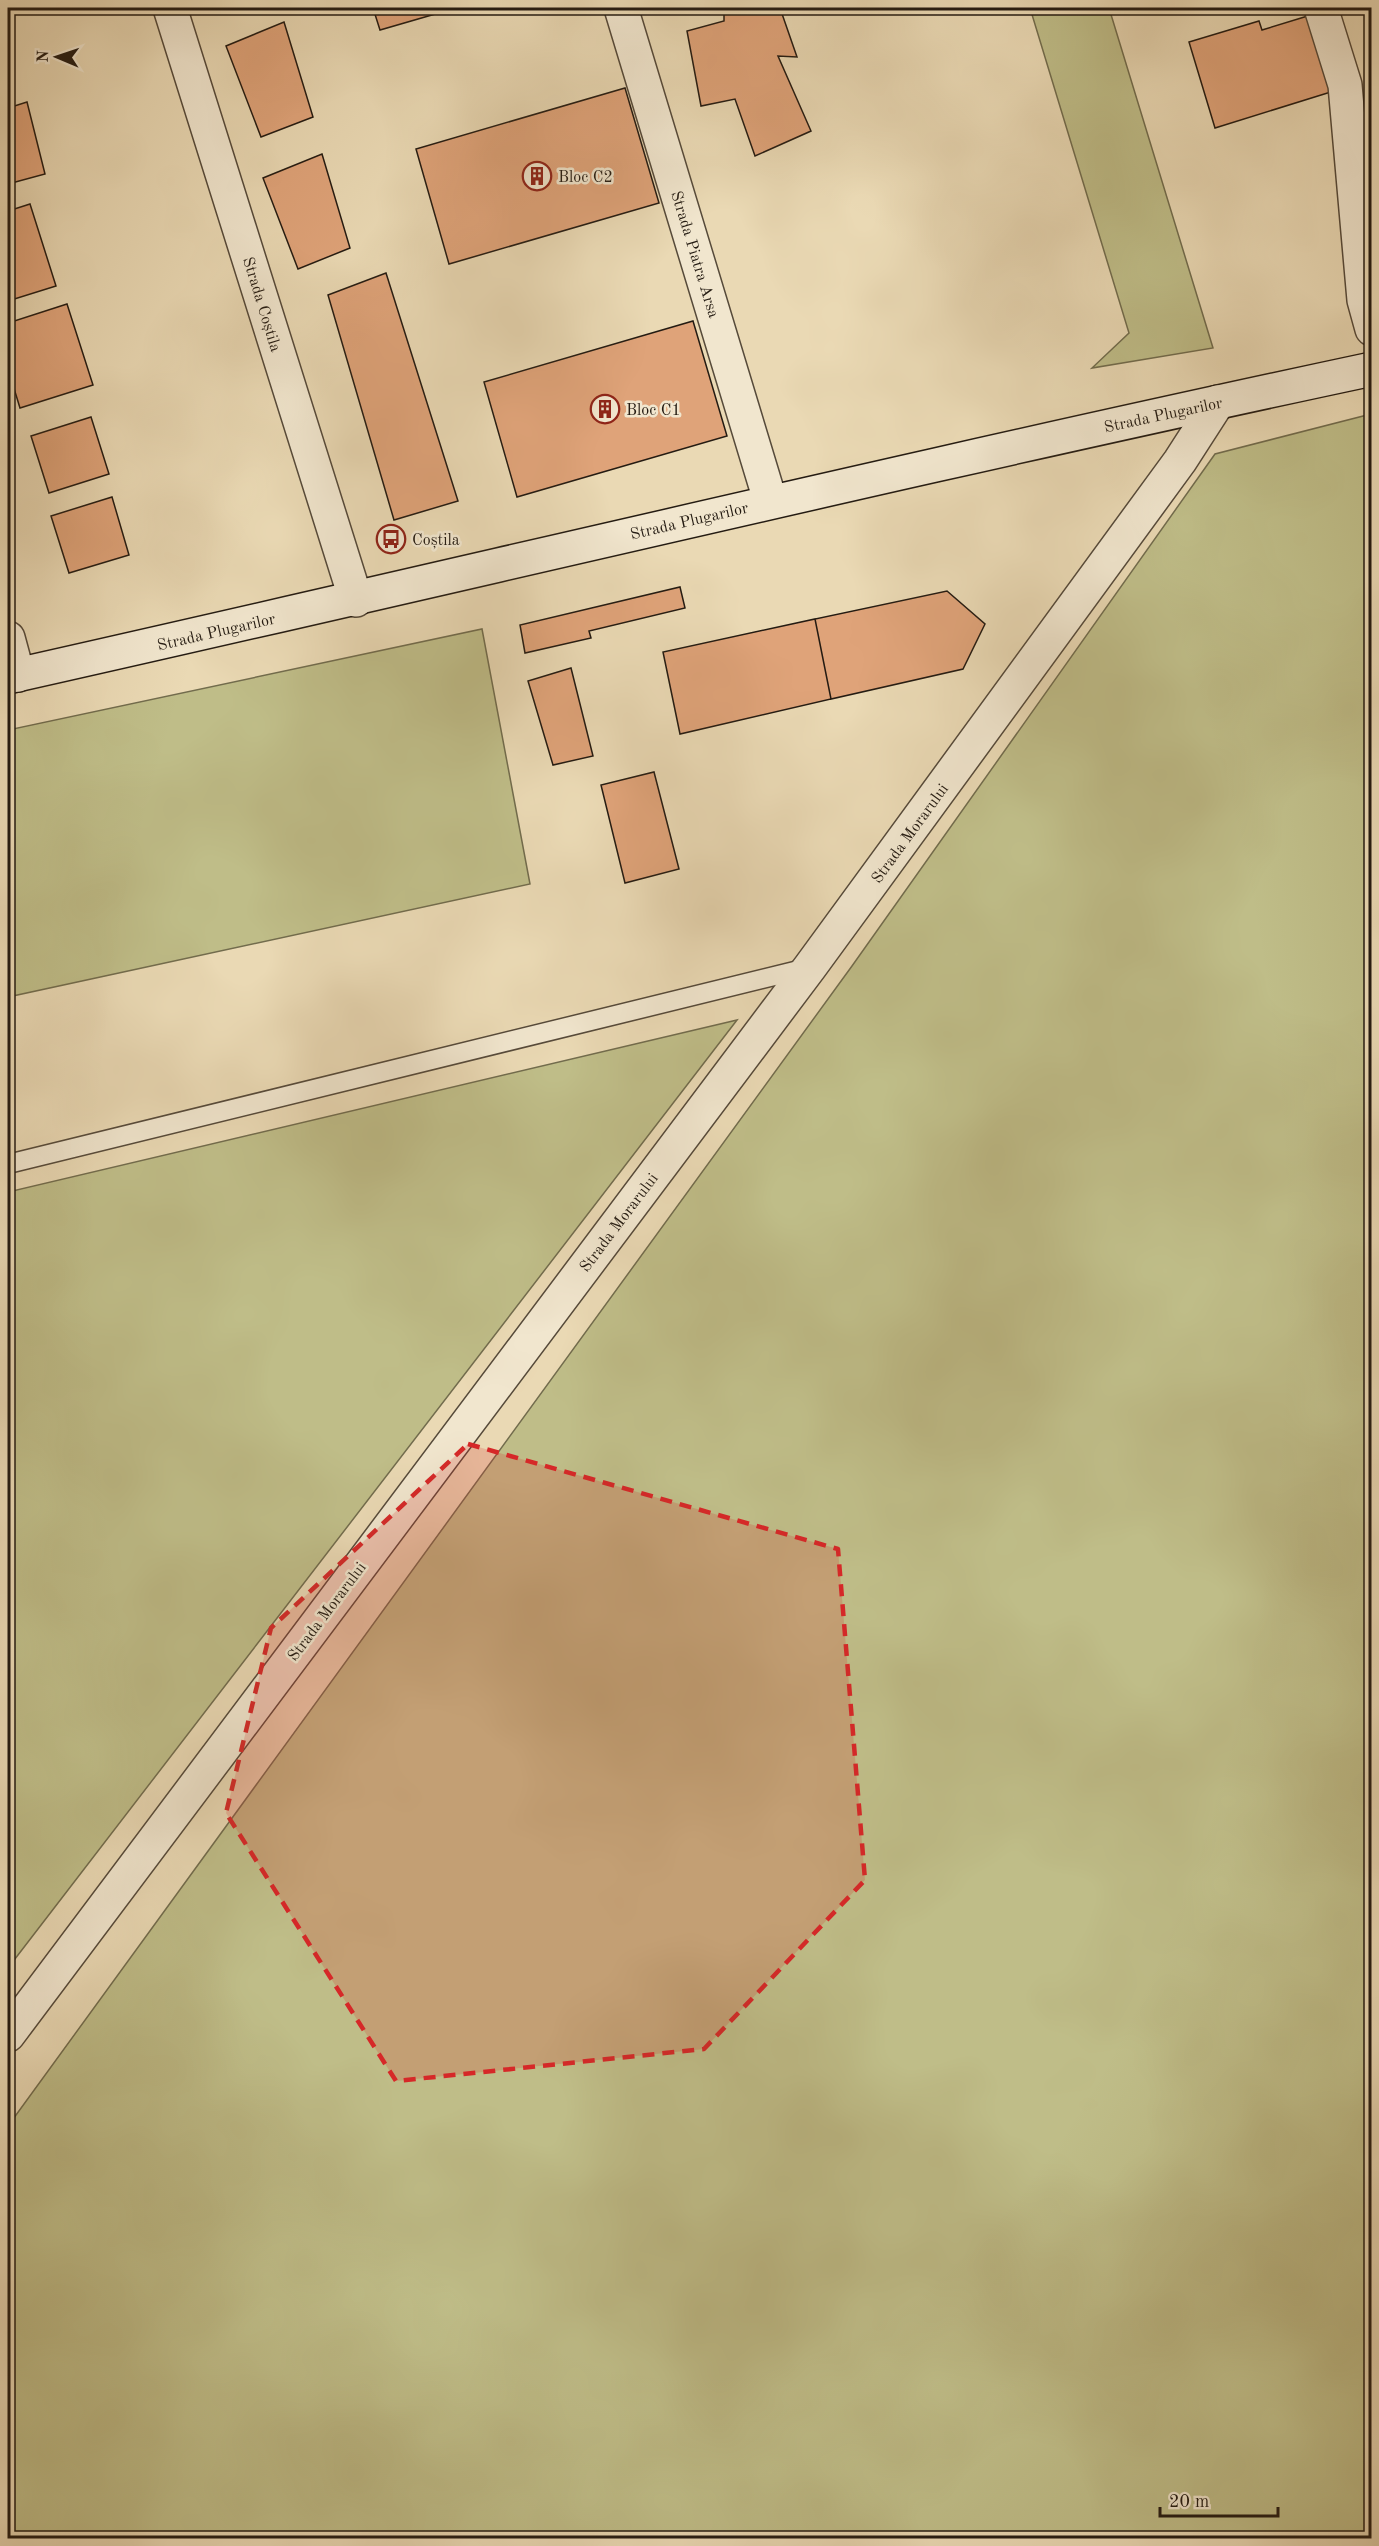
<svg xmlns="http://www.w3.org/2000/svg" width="1379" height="2546" font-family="'Old Standard TT',serif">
  <rect width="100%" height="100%" fill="#ead9b4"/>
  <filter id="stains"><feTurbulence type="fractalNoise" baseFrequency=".00333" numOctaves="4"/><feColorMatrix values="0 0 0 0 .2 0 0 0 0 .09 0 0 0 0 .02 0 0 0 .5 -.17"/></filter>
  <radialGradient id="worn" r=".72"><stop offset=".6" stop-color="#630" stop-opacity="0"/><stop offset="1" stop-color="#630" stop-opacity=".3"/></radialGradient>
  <path fill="#bfbd88" stroke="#726c4d" stroke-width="1.5" d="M 1030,8 L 1109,8 L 1213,348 L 1092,368 L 1129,333 Z
    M 1371,414 L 1371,2538 L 8,2538 L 8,2126 L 852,966 L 1215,454 Z
    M 482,629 L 530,884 L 8,997 L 8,730 Z
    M 737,1020 L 8,1968 L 8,1192 Z"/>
  <path fill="#dfa379" stroke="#241b12" stroke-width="1.5" d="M 373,8 L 456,8 L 380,30 Z
    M 724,8 L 780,8 L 797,57 L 778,56 L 811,131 L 755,156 L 735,99 L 701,106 L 687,31 L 724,21 Z
    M 1311,15 L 1334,91 L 1215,128 L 1189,42 L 1259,21 L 1262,30 Z
    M 284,22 L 313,117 L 261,137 L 226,46 Z
    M 625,88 L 659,203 L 449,264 L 416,149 Z
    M 27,102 L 45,174 L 8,184 L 8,108 Z
    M 322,154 L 350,248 L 298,269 L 263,178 Z
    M 30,204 L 56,286 L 8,301 L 8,211 Z
    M 386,273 L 458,501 L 394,520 L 328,295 Z
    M 67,304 L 93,385 L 20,408 L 8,369 L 8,323 Z
    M 693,321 L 727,436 L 517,497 L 484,382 Z
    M 91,417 L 109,474 L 49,493 L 31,436 Z
    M 112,497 L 129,555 L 69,573 L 51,516 Z
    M 680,587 L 685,608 L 589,631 L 591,638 L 525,653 L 520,625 Z
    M 947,591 L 985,624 L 963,669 L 831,699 L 815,619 Z
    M 815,619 L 831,699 L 680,734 L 663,652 Z
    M 571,668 L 593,756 L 553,765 L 528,681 Z
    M 654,772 L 679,869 L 625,883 L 601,785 Z"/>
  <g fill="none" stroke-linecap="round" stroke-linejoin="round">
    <g stroke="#564a3a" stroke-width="21">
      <path id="lane" d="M 8,1164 L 807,968"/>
    </g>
    <g stroke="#564a3a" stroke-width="36">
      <path id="street" d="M 170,8 L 356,600
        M 621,8 L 770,500
        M 1321,8 L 1345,85 L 1364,300 L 1372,329
        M 8,638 L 18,675
        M 8,2035 L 810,967 L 1180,461 L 1218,402"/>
    </g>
    <g stroke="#241b12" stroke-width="36">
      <path id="secondary" d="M 8,677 C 462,575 916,466 1372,369"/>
    </g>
    <use href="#lane" stroke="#f1e6ce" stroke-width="18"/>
    <use href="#street" stroke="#f1e6ce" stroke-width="33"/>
    <use href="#secondary" stroke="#f1e6ce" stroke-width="33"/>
  </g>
  <path fill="#d62828" fill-opacity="0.2" stroke="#d62828" stroke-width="4.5" stroke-dasharray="12 8" stroke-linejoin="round" d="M 468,1444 L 838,1549 L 865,1880 L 704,2049 L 396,2081 L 226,1813 L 271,1628 Z"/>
  <defs>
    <g id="building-ring" transform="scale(1.5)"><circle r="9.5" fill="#f1e6ce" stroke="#8f2418" stroke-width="1.5"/><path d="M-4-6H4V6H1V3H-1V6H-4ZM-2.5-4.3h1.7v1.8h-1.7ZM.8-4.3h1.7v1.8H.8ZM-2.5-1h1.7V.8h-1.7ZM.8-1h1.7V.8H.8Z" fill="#8f2418"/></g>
    <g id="bus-ring" transform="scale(1.5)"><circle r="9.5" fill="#f1e6ce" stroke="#8f2418" stroke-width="1.5"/><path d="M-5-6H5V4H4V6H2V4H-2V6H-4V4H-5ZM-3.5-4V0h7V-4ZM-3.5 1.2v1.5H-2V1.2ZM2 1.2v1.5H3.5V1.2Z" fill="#8f2418"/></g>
  </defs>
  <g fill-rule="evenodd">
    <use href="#building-ring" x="537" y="176"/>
    <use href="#building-ring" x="605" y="409"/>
    <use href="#bus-ring" x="391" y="539"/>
  </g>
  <g text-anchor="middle" stroke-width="5" stroke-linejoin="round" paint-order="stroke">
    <g font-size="16" fill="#241b12" stroke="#f1e6ce" text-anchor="start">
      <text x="558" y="182">Bloc C2</text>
      <text x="626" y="415">Bloc C1</text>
      <text x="412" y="545">Coștila</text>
    </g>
    <g font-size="16" fill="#241b12" stroke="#f1e6ce">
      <text transform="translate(696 254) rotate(73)" y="6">Strada Piatra Arsa</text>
      <text transform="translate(263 304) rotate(73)" y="6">Strada Coștila</text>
      <text transform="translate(1163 414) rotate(-12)" y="6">Strada Plugarilor</text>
      <text transform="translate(689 520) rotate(-13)" y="6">Strada Plugarilor</text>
      <text transform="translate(216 631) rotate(-13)" y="6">Strada Plugarilor</text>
      <text transform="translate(909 833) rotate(-54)" y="6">Strada Morarului</text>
      <text transform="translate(618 1222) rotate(-53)" y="6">Strada Morarului</text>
      <text transform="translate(326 1611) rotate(-53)" y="6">Strada Morarului</text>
    </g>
  </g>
  <rect width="1379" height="2546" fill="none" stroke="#ead9b4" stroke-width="30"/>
  <rect x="9" y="9" width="1361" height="2528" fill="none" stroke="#241b12" stroke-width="3"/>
  <rect x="15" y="15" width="1349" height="2516" fill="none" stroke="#241b12" stroke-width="1.5"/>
  <g transform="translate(57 57) rotate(272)" stroke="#f1e6ce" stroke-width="4.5" paint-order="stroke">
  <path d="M0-4.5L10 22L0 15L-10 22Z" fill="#241b12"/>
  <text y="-9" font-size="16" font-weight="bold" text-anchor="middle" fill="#241b12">N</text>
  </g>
  <path d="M1160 2507v9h118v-9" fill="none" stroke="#241b12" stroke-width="3"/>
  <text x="1169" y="2507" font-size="18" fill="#241b12" stroke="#f1e6ce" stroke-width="4.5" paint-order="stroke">20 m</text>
  <rect width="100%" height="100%" filter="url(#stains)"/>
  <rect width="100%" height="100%" fill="url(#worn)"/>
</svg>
